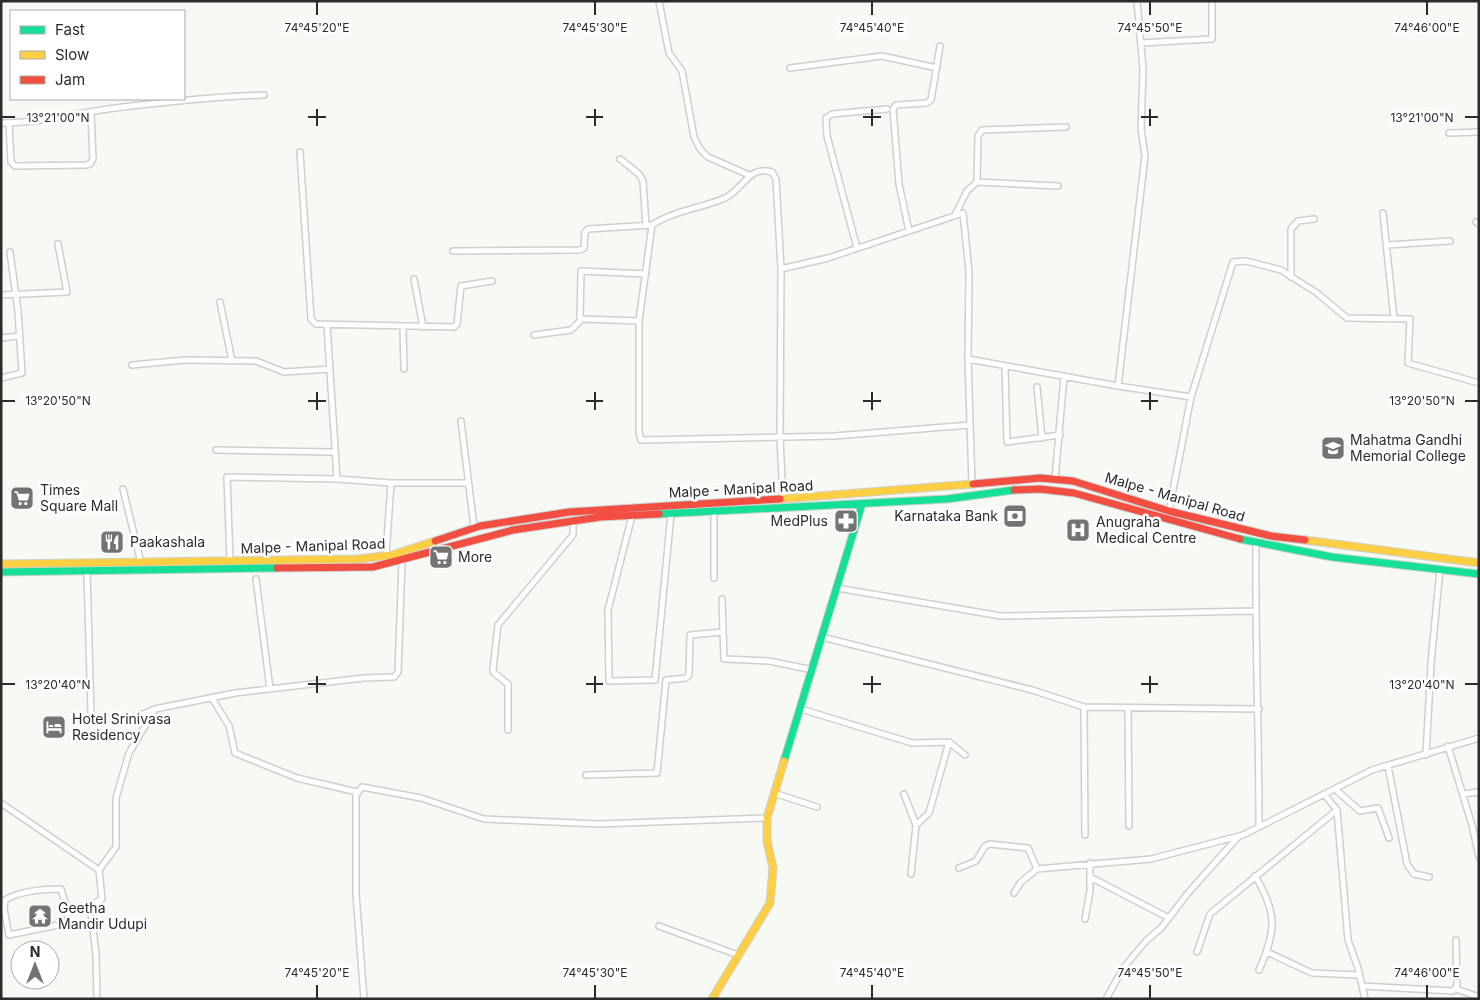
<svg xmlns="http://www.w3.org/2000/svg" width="1480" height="1000" font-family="Inter,sans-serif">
  <rect width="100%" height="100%" fill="#f6f9f4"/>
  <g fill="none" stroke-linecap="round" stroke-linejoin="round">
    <g stroke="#ced0cd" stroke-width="8">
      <path id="street" d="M 659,1 L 669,53 L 682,71 L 694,137 L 700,149 L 708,157 L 749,175
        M 1141,43 L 1212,39 L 1212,1
        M 790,68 L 882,56 L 937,68
        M 1,123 C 40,123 77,113 115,108 C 165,102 214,97 264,95
        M 9,123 L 11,162 L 15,166 L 86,165 L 90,164 L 93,159 L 91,113
        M 1449,133 L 1479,132
        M 300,152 L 311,319 L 316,324 L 454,327 L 457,324 L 461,286 L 492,281
        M 620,159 L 639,174 L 643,181 L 646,225
        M 977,182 L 978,136 L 982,130 L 1066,127
        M 1383,213 L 1394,319
        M 955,215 L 967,191 L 977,182 L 1058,186
        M 1476,222 L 1479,224
        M 909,231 L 899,184 L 893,109 L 896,105 L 926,103 L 931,100 L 940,46
        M 1387,245 L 1450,241
        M 857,248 L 827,136 L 826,118 L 832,114 L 887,109
        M 453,251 L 580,250 L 584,248 L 585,232 L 588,229 L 652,225
        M 781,269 L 776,179 L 772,172 C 748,165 744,189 725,198 C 702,208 673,211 652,225 L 639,321 L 639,432 L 641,440 L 834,436 L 970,425
        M 1291,277 L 1291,229 L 1298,221 L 1314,219
        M 414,279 L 423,327
        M 1,295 L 67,292 L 58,244
        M 220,302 L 232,361
        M 580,319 L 581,271 L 646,274
        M 327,325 L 337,479 L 391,483 L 386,556
        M 403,328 L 404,369
        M 534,335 L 571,330 L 582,319 L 639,321
        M 1,338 L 19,336
        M 968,359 L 1118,386 L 1191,397
        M 132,365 L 185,360 L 256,361 L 284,372 L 330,369
        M 1005,366 L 1007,442 L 1060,435
        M 1,378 L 22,373 L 18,311 L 10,252
        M 1118,386 L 1145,156 L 1141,129 L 1143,69 L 1137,1
        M 1037,387 L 1042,438
        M 461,421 L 474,527
        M 216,450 L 333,452
        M 1055,479 L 1064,376
        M 391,483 L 467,483
        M 123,489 L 141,563
        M 783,500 L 780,438 L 781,269 L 828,258 L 963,213 L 969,272 L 968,359 L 972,484
        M 1169,511 L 1191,397 L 1233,262 L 1246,261 L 1281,270 L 1317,293 L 1347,318 L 1410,319 L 1408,363 L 1479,383
        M 714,512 L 714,578
        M 632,516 L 608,610 L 609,681 L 655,680 L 671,514
        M 1256,544 C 1255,638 1259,733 1259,827
        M 230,561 L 227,477 L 337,479
        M 87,572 L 91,713 L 95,718 L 133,718 L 155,709 L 235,693 L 364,678 L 394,677 L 398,672 L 402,562
        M 256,579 L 270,689
        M 837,588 L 1001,616 L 1255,611
        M 722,599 L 724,659 L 769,661 L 813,670
        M 822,637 L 1032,690 L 1084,707 L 1259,709
        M 212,698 L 229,726 L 235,753 L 297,778 L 357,792
        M 1084,707 L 1085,835
        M 1128,708 L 1129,826
        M 801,709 L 912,743 L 949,742 L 965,755
        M 508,730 L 508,684 L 493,672 L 493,669 L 498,625 L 573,535 L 573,521
        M 1448,746 L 1472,825 L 1479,857
        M 1426,755 L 1431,663 L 1440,569
        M 1388,766 L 1407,864 L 1414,874 L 1429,877
        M 586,775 L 657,773 L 666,680 L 686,678 L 689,675 L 690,635 L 722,632
        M 1335,789 L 1360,811 L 1378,808 L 1389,838
        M 774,793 L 817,807
        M 904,794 L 916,825
        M 1324,794 L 1337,810 L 1348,940 L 1358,968 L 1365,999
        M 1463,794 L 1479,792
        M 1,803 L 99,870 L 102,899 L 90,905 L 96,954 L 97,999
        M 959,868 L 976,861 L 985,846 L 990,844 L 1028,848 L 1037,869
        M 99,870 L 116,847 L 116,798 L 129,753 L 155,709
        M 911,874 L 916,825 L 929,813 L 949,742
        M 1255,876 C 1278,914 1276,931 1259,970
        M 1090,877 L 1169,918
        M 1014,893 L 1021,882 L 1037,869 L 1151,859 L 1243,835 L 1372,770 L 1479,738
        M 67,909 L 68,923 L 9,935 L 4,909 L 5,900 C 20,891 44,889 61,889 L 67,909 L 90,905
        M 1085,919 L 1090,891 L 1090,863
        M 659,926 L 738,955
        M 1197,952 L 1210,914 L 1337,810
        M 1267,952 L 1312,973 L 1359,975
        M 1362,986 L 1453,991 L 1457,986 L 1456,940
        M 1456,989 L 1479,997
        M 364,999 L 356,894 L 356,795 L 362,787 L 421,798 L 484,819 L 599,824 L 767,818
        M 1106,999 L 1124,967 L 1146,941 L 1162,927 L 1188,893 L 1238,837"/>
    </g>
    <g stroke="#ced0cd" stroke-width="9">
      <path id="fast" d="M 659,514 L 947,499 L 1014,490
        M 1240,539 L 1332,557 L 1479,574
        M 1,572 L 277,568
        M 784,761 L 862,504"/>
    </g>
    <g stroke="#ced0cd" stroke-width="9">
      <path id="slow" d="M 780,499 L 973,484
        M 1305,540 L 1479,563
        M 1,564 L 358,559 L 392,555 L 435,541
        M 712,999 L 770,903 L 773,868 L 767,841 L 767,818 L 784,761"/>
    </g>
    <g stroke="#ced0cd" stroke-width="9">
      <path id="jam" d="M 973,484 L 1040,478 L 1073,481 L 1169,511 L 1271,536 L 1305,540
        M 1014,490 L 1040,489 L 1074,493 L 1240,539
        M 435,541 L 480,526 L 569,512 L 780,499
        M 277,568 L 373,567 L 513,530 L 600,517 L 659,514"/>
    </g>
    <use href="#street" stroke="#fefefd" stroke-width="5"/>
    <use href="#fast" stroke="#16e098" stroke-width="7"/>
    <use href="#slow" stroke="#ffcf43" stroke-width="7"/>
    <use href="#jam" stroke="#f24e42" stroke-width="7"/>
  </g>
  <path fill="none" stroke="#2a2c2a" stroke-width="2" d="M 317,2 L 317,15M 595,2 L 595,15M 872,2 L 872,15M 1150,2 L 1150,15M 1427,2 L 1427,15M 317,109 L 317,126M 595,109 L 595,126M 872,109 L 872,126M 1150,109 L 1150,126M 2,117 L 15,117M 308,117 L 326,117M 586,117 L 603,117M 863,117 L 881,117M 1141,117 L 1158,117M 1465,117 L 1478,117M 317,392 L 317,410M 595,392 L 595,410M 872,392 L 872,410M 1150,392 L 1150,410M 2,401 L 15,401M 308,401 L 326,401M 586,401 L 603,401M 863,401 L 881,401M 1141,401 L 1158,401M 1465,401 L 1478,401M 317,676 L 317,693M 595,676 L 595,693M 872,676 L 872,693M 1150,676 L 1150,693M 2,684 L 15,684M 308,684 L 326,684M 586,684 L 603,684M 863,684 L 881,684M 1141,684 L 1158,684M 1465,684 L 1478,684M 317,985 L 317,998M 595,985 L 595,998M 872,985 L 872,998M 1150,985 L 1150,998M 1427,985 L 1427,998"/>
  <defs>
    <g id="university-square" transform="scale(1.25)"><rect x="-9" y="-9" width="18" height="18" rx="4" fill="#717471" stroke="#fff"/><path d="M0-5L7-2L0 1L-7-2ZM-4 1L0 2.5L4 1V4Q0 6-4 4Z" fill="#fff"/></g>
    <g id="supermarket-square" transform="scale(1.25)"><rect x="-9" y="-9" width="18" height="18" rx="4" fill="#717471" stroke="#fff"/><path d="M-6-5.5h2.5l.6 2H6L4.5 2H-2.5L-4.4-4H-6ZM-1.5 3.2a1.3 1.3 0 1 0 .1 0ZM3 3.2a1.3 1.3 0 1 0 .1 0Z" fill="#fff"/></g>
    <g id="bank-square" transform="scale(1.25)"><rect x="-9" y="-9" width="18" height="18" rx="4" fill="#717471" stroke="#fff"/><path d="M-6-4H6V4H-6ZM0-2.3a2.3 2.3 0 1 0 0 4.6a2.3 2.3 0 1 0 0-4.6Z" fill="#fff"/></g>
    <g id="pharmacy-square" transform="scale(1.25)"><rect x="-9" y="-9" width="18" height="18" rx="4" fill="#717471" stroke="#fff"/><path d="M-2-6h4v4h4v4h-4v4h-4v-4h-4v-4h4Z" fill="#fff"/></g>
    <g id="hospital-square" transform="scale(1.25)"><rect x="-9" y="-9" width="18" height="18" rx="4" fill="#717471" stroke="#fff"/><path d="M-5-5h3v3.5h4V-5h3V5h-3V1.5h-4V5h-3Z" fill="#fff"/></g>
    <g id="restaurant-square" transform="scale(1.25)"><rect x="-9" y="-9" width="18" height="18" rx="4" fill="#717471" stroke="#fff"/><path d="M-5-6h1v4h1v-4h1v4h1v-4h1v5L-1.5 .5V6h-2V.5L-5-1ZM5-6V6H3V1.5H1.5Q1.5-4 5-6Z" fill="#fff"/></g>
    <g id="hotel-square" transform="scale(1.25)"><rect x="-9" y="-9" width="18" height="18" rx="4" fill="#717471" stroke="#fff"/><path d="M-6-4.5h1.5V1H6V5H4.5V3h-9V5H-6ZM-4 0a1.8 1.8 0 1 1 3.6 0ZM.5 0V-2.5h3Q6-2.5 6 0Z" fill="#fff"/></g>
    <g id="temple-square" transform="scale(1.25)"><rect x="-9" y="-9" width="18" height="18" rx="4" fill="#717471" stroke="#fff"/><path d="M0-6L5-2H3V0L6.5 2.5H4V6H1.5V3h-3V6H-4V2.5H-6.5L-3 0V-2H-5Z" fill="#fff"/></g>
  </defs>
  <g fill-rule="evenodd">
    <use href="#university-square" x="1333" y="448"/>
    <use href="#supermarket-square" x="22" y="498"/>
    <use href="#bank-square" x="1015" y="516"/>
    <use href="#pharmacy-square" x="846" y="521"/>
    <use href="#hospital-square" x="1078" y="530"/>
    <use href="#restaurant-square" x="112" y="542"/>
    <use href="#supermarket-square" x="441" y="557"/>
    <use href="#hotel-square" x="54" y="727"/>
    <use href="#temple-square" x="40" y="916"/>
  </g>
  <g text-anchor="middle" stroke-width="5" stroke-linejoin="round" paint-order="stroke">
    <g font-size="14" fill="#2a2c2a" stroke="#fff" text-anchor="start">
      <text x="1350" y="445">Mahatma Gandhi<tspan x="1350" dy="16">Memorial College</tspan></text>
      <text x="40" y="495">Times<tspan x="40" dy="16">Square Mall</tspan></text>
      <text x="998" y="521" text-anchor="end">Karnataka Bank</text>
      <text x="828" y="526" text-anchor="end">MedPlus</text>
      <text x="1096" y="527">Anugraha<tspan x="1096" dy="16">Medical Centre</tspan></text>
      <text x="130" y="547">Paakashala</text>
      <text x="458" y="562">More</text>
      <text x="72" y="724">Hotel Srinivasa<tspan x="72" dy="16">Residency</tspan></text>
      <text x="58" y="913">Geetha<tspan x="58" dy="16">Mandir Udupi</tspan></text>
    </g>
    <g font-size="14" fill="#2a2c2a" stroke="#fff">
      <text transform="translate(741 489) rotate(-3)" y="5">Malpe - Manipal Road</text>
      <text transform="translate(1175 497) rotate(16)" y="5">Malpe - Manipal Road</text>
      <text transform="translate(313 546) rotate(-2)" y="5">Malpe - Manipal Road</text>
    </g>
  </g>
  <g font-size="12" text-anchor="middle" fill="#2a2c2a" stroke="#fff" stroke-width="5" stroke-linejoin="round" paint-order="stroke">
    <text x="317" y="32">74°45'20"E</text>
    <text x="595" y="32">74°45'30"E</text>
    <text x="872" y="32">74°45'40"E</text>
    <text x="1150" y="32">74°45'50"E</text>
    <text x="1427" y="32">74°46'00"E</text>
    <text x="58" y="122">13°21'00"N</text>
    <text x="1422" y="122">13°21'00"N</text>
    <text x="58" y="405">13°20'50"N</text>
    <text x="1422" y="405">13°20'50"N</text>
    <text x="58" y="689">13°20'40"N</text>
    <text x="1422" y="689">13°20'40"N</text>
    <text x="317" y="977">74°45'20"E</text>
    <text x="595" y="977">74°45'30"E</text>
    <text x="872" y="977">74°45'40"E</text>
    <text x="1150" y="977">74°45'50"E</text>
    <text x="1427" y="977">74°46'00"E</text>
  </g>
  <rect width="1480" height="1000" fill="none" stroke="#2a2c2a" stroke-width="5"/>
  <rect x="10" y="10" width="175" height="90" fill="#ffffff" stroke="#aaabaa"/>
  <rect x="20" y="26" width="25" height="8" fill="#16e098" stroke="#aaabaa"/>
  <text x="55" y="35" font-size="15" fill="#2a2c2a">Fast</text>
  <rect x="20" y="51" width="25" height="8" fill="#ffcf43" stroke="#aaabaa"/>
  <text x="55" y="60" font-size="15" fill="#2a2c2a">Slow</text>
  <rect x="20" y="76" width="25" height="8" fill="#f24e42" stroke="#aaabaa"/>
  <text x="55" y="85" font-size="15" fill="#2a2c2a">Jam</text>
  <g transform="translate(35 965)"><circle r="24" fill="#ffffff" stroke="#aaabaa"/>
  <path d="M0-4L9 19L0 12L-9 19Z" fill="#717471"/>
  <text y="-8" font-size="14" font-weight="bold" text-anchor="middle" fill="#2a2c2a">N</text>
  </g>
</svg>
